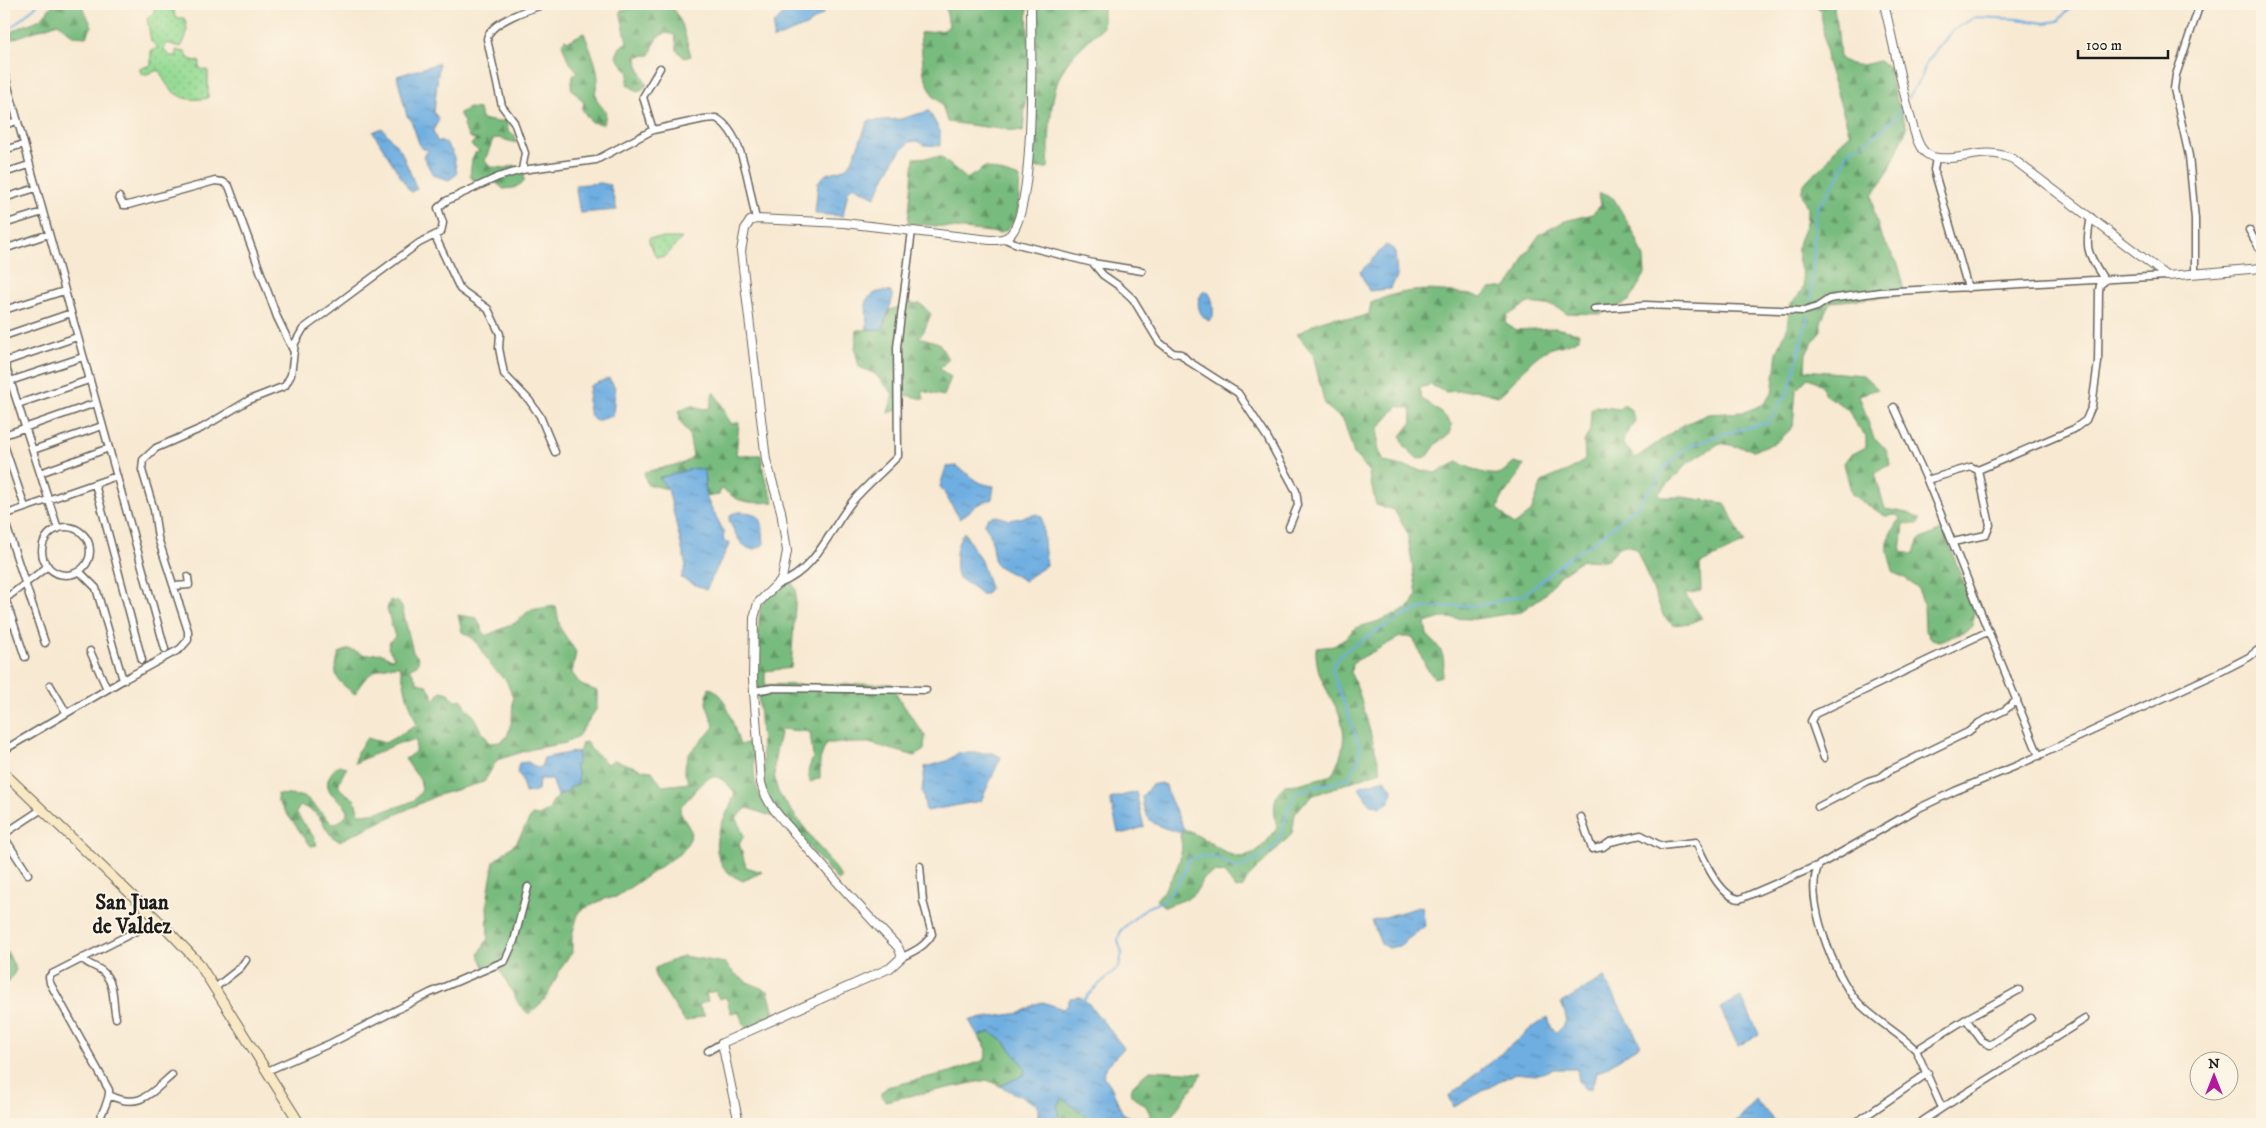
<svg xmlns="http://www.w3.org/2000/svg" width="2266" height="1128" font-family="'IM FELL DW Pica',serif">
  <defs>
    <pattern id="grass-dots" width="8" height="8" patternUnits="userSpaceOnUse" patternTransform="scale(1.25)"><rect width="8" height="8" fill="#96db94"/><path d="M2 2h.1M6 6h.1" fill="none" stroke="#81bb7f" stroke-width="1.8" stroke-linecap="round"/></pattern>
    <pattern id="forest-firs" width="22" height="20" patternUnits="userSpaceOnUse" patternTransform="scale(1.25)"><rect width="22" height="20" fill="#78bb7e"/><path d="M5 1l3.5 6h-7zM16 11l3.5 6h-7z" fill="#629766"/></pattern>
    <pattern id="water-ripples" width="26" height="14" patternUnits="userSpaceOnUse" patternTransform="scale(1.25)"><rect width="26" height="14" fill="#6eaee1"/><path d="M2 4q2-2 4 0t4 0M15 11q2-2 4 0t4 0" fill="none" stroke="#5a8db6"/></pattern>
  </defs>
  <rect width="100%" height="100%" fill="#fcf5e5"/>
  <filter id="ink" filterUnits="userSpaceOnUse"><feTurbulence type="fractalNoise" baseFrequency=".02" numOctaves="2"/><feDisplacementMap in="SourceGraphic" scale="10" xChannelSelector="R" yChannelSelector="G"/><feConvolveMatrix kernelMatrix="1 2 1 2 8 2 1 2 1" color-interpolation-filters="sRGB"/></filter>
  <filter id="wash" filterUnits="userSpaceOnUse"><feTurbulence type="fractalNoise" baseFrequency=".0096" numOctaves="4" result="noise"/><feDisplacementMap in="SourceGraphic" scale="20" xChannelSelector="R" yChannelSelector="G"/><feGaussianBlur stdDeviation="1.12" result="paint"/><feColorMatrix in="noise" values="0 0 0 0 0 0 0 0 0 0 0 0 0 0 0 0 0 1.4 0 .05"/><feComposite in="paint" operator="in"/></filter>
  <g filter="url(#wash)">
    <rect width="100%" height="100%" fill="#f8e9d2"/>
    <path fill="url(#grass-dots)" stroke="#597c58" d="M 158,4 L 173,4 L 175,18 L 184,18 C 189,28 187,37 181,47 L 166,43 L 164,50 L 170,56 L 177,56 L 176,50 L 185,52 L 189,59 L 200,62 L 199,68 L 208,71 L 208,98 C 181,103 170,94 159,70 L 143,75 L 139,69 L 151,65 L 151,51 L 158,48 L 151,41 L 147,18 L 153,14 L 155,7 Z
      M 649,238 L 682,238 L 665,257 L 656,257 L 649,242 Z"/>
    <path fill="url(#forest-firs)" stroke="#4a6c4d" d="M 53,4 L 81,4 L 92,26 L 86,37 L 73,36 L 58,23 L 4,42 C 10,27 27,26 40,19 C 45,16 49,8 53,4 Z
      M 636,4 L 671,4 L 682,24 L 691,56 L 684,58 L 677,50 L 675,35 L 666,33 L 657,37 L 650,55 L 637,56 L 638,66 L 647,85 L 638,92 L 627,84 L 629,73 L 616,56 L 620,47 L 627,42 L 620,11 L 640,7 Z
      M 945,4 L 1027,4 L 1029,59 L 1023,132 L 947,122 L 942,104 L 933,96 L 924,74 L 920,33 L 944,30 L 949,26 Z
      M 1034,4 L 1103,4 L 1103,27 C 1089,40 1073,53 1063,70 C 1048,96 1050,138 1048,168 L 1032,168 Z
      M 1815,4 L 1833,4 L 1837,22 L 1840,58 C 1854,69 1863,65 1879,61 L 1890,68 L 1890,80 L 1907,128 L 1890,168 L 1872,196 L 1874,212 L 1881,236 L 1898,264 L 1903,282 L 1903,295 L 1831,302 L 1821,322 L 1821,330 L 1806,353 L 1805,370 L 1863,375 L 1878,389 L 1859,395 L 1874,439 C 1886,446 1888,452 1890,465 L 1875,473 L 1885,509 L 1908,513 L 1920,519 L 1919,524 L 1904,524 L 1901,552 L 1913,554 L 1919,540 L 1943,529 L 1975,612 L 1972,626 L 1966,632 L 1939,641 L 1932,639 L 1925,630 L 1924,604 L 1918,589 L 1905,578 L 1894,573 C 1886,549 1883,538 1901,519 L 1897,515 L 1885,516 L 1852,495 L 1844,463 L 1849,456 L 1866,447 L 1866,436 L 1856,425 L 1848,409 L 1824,394 C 1823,384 1816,381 1808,378 L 1796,390 L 1793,427 L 1777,442 L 1754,450 L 1720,443 L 1689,462 L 1659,493 L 1662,497 L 1682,497 L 1725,503 L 1744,543 L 1700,564 L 1701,591 L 1685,594 L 1702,618 L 1690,623 L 1673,625 L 1664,617 L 1636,548 L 1625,545 L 1617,548 L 1612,556 L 1604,561 L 1582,560 L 1559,576 L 1543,596 L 1520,612 L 1475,619 L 1441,618 L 1425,623 L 1427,635 C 1441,648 1447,656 1442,676 L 1434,678 L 1426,667 L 1413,637 L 1400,637 L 1352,663 L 1351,674 L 1358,689 L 1381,771 L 1314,795 L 1303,804 L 1295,814 L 1292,834 L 1247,879 L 1243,887 L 1236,889 L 1224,873 L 1214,872 L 1202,879 C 1196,900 1183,899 1165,907 L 1156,900 C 1170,883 1187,858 1180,836 L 1184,829 C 1229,848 1240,881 1277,828 C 1274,809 1271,799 1285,785 L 1298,784 L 1332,775 C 1366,712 1314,700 1316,648 L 1334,646 L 1347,637 L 1355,628 L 1379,621 L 1409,608 L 1417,594 L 1407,532 L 1394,510 L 1376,505 L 1368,470 L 1354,454 L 1344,421 L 1325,405 L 1313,354 L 1297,334 L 1318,322 L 1334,317 L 1353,319 L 1369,314 L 1371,303 C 1411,285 1439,289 1481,297 L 1490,289 L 1507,287 L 1517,274 L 1525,255 L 1540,234 L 1565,221 L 1592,214 L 1601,205 L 1599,193 L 1607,194 L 1614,199 L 1635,235 L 1644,258 L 1645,274 L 1629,301 L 1601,314 L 1566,313 L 1555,306 L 1528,303 L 1507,316 L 1506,324 L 1516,330 L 1555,328 L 1579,333 L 1579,338 C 1569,346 1558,345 1547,350 C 1528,359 1515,384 1498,396 L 1475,390 L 1445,392 L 1431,385 L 1419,388 L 1421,398 L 1444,415 L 1452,425 L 1450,434 L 1437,443 L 1428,456 L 1418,459 L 1405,447 L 1401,436 L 1412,422 L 1411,409 L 1398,406 L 1378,429 L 1378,451 L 1384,462 L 1435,473 L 1458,462 C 1468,467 1490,478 1501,473 C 1505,471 1510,465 1514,462 L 1524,465 C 1518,482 1501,491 1498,509 L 1514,525 L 1531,512 L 1542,482 C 1557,474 1574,471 1585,458 L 1584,442 L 1590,430 L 1591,410 L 1596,406 L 1619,409 L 1624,405 L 1631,410 L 1635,421 L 1624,437 L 1623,444 L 1636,458 L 1681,426 L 1708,414 L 1744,412 L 1762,405 L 1772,394 L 1777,352 L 1787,329 L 1790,304 C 1816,283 1796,273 1798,248 C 1798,236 1808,229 1807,211 C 1807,204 1801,197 1802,189 C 1805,178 1819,171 1826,163 C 1829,160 1831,155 1834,150 C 1839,144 1845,139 1850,134 L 1827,62 L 1821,11 Z
      M 584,33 C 589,47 597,63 598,78 C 598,85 594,90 596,97 C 599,110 611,106 603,124 L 591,122 L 582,109 L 584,103 L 571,88 L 573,76 L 577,71 L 568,60 L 562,44 L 565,39 L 568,41 Z
      M 469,108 L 479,109 L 481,119 L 498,122 L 507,120 L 508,131 L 515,135 L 516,143 L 499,138 L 493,139 L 485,161 L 490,167 L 506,168 L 514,165 L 524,174 L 524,182 L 514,188 L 503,189 C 494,179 487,179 475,182 L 470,176 L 472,159 L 475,153 L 480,152 L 471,145 L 474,141 L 479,141 L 469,137 L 463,126 L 464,122 L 459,113 Z
      M 941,157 L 967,179 L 985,167 L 1020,178 C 1018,198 1022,225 1000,233 L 908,223 L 914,158 Z
      M 911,303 L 921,304 L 931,314 L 924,331 L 919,337 L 939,343 L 948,359 L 940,369 L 951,377 L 944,396 L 922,391 L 924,399 L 905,395 L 903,408 L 888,413 L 893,394 L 875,374 L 859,367 L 855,350 L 857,330 L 883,329 L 890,310 Z
      M 713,392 C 723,402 724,415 732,424 L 739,422 L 736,455 L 761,455 L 764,475 L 774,502 C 761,503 747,504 735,498 C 730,495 727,491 721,489 L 719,495 L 706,497 L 704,470 L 659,477 L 668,489 L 647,484 L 644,472 L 684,463 L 693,456 L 689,434 L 680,421 L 679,411 L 692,405 L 702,409 L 710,408 Z
      M 789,577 L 796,590 L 791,668 L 765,671 L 765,685 L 892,684 L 898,697 L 925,736 L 924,750 L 915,756 L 869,743 L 826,743 L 820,760 L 820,778 L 810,782 L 808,771 L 813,757 L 810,732 L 781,729 C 776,751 770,772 779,794 L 842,878 L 838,881 L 777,811 L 765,791 L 756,660 L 760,610 L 764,602 Z
      M 390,600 L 398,602 L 402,607 L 413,652 L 419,658 L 417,665 L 410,668 L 418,683 L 427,685 L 435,700 L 441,691 L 449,693 L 455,701 L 461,699 L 465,704 L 465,708 L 472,713 L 480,729 L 490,743 L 500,742 L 507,737 L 512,720 L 513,698 L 507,682 L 492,667 L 474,639 L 462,632 L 458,615 L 477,618 L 485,636 L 515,623 L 530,610 L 556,606 L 560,628 L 576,652 L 572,673 L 581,685 L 597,691 L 597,708 L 578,736 L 566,743 L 532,749 L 497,760 L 484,782 L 438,795 L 339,841 C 321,832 326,812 300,806 L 296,813 L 314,837 L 317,845 L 311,846 L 278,802 L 277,794 L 300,796 L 308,799 L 333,824 C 342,821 352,815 344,805 C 342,801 338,800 335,797 C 322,786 328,774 339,765 L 347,767 C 334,791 336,785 355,800 L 359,814 C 372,814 403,807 414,800 C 417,797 420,793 422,790 L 420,780 L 405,759 L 415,752 L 416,740 L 399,743 L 355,763 L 357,752 L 367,738 L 385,743 L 417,725 L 407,696 L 400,666 C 378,665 364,675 355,694 C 336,680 332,677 339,653 L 349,649 L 366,655 L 380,653 L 392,659 L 394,657 L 388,648 L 390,641 L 395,637 L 387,609 Z
      M 709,688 C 727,691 734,730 740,745 L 747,743 L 753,746 C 755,780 751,792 777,818 L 747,808 L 736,818 L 744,836 L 739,843 L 746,867 L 762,872 L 743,881 C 730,875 724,871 719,858 C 710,833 728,817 735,793 C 709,759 703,786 681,806 L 680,812 L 691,831 L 690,839 L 682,852 L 616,897 L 604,899 L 579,911 L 572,935 L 572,953 C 558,967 555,985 544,1000 C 540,1005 534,1009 529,1014 L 520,1006 L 500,970 L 484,967 L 479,954 L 488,938 L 487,902 L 494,861 L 516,843 L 532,815 L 539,816 L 549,810 L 553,801 L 558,796 L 568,791 L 578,774 L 575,767 L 582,743 L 586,742 C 591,752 600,755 607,764 L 614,760 L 644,770 L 652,771 L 662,786 L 689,783 C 688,779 685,776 685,772 C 684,748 704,743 714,726 L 706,703 Z
      M 4,949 L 8,953 L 16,970 L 4,989 Z
      M 683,956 L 725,963 C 737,979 750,983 768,991 L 774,1013 L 746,1029 L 738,1011 L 731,1013 L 726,997 L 719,999 L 715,991 L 706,994 L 708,1001 L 698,1005 L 705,1015 L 685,1022 L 655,976 L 655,968 Z
      M 990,1032 L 1005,1042 L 1026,1068 L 1024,1075 L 1000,1086 L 987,1080 L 885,1101 L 881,1097 L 881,1093 L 887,1087 L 950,1072 L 985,1060 L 987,1049 L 978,1036 Z
      M 1150,1070 L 1203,1073 L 1166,1124 L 1147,1124 L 1150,1114 L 1146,1106 L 1130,1094 L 1133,1085 Z
      M 1063,1099 L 1098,1124 L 1059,1124 L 1057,1104 Z"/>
    <path fill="url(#water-ripples)" stroke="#45657e" d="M 784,4 L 825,4 L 823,14 L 806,26 L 773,39 L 774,24 L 785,12 Z
      M 439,63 L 434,113 L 439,119 L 433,131 L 437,141 L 446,143 L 453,153 L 457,174 L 449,180 L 433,175 L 423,156 L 429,150 L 423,149 L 420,146 L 411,120 L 407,116 L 397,76 Z
      M 929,111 L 940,131 L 940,146 L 924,145 L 918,141 L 909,142 L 895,158 L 875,197 L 853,186 L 848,191 L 843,216 L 815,214 L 818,182 L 826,174 L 844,169 L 852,161 L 868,121 L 900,119 Z
      M 382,128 L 401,151 L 417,189 L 411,192 L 409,190 L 373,132 Z
      M 601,183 L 610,185 L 617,210 L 580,213 L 575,185 Z
      M 1386,245 L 1395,250 L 1397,277 L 1390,289 L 1369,291 L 1360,272 Z
      M 883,291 L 891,292 L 893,297 L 883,329 L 867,329 L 866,300 L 875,293 Z
      M 1204,291 L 1207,291 C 1214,298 1213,308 1213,318 L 1209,321 C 1198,315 1194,301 1204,291 Z
      M 609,378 L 615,388 L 613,416 L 595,421 C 585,411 588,399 590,386 Z
      M 957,466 C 972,476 973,483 994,486 L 992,499 L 977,505 L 960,519 L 940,486 L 946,467 Z
      M 695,468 L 704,470 L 706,497 L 724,532 L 723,540 L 730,543 L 706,590 L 681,578 L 686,566 L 668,489 L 659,478 Z
      M 739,512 C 765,512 762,522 764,544 C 745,560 736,535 729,520 L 731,514 Z
      M 1038,514 L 1042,517 L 1046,565 C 1040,572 1031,573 1025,581 L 996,565 C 990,550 995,536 984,524 L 988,518 L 997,516 L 1010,520 Z
      M 964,532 L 981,561 L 990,588 L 986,594 L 981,594 C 974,586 965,583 957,576 C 954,562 955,544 964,532 Z
      M 578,751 L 578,761 L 575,767 L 578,774 L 578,784 L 570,787 L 568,791 L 558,796 L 552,779 L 539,779 L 538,791 L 525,793 L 521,777 L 517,772 L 519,763 L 528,762 L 537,768 L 541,767 L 544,758 Z
      M 958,753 L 993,753 L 1001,757 L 981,801 L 926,811 L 922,791 L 925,767 L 947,761 Z
      M 1385,779 L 1392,789 L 1390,802 L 1380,807 L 1369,803 L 1358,787 Z
      M 1161,783 L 1166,785 L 1168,794 L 1184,829 L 1181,833 C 1157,826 1144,824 1142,797 L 1151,785 Z
      M 1136,792 L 1144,827 L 1125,833 L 1118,832 L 1110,799 Z
      M 1422,906 L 1425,926 L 1399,946 L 1388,948 L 1381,944 L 1372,921 Z
      M 1604,977 L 1641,1045 L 1596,1074 L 1591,1089 L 1585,1089 L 1579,1081 L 1577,1069 L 1554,1069 L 1536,1075 L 1515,1073 L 1454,1107 L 1449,1096 L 1534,1026 L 1548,1017 L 1552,1029 L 1556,1032 C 1569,1025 1567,1015 1561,1003 Z
      M 1080,997 L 1089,1004 L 1124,1048 L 1107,1066 L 1103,1076 C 1115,1087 1115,1101 1124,1115 L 1148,1122 L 1147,1124 L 1098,1124 L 1063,1099 L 1057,1104 L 1059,1113 L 1052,1124 L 1038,1124 L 1038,1105 L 1000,1086 L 1024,1075 L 1025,1068 L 1005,1042 L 990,1032 L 978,1036 L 969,1020 L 1021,1013 L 1035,1004 L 1043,1002 L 1063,1009 L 1068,1004 L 1070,998 Z
      M 1741,997 L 1759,1034 L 1738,1046 L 1720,1008 Z
      M 1755,1099 L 1777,1124 L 1735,1124 Z"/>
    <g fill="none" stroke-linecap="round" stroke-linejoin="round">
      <path stroke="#6eaee1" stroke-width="2" d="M 4,30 L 11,28 L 38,4
        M 1908,98 L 1922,76 L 1926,63 L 1952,31 L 1975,17 L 2017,19 L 2044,23 L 2058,21 L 2073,4
        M 1811,301 L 1816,210 L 1837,180 L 1848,152 L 1872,138 L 1896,117 L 1904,104
        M 1082,1002 L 1096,987 L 1119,967 L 1122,953 L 1118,940 L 1121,930 L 1146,908 L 1165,900 L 1185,872 L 1187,861 C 1207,851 1219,858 1237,869 C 1259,859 1278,851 1284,825 C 1287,813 1289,802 1297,792 L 1349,778 L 1359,757 L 1360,747 L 1332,671 L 1334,662 L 1343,652 L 1395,620 L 1422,608 L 1483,605 L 1525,594 L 1568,558 L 1594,542 L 1634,509 L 1653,486 L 1664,468 L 1686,448 L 1719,435 L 1767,423 L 1789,391 L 1808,316"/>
    </g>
  </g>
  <g filter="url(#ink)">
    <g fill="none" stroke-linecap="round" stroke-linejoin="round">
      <g stroke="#69645c" stroke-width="9">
        <path id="minor" d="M 4,72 L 165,649
          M 4,125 L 17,121
          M 653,130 L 643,97 L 660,68
          M 4,150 L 24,144
          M 1936,158 L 1934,170 L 1968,288
          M 522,170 L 525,153 L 514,122 L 502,106 L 487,39 C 489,22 531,8 547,4
          M 4,173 L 29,165
          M 119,197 L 123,205 L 128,205 L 215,181 L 223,182 L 229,186 L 277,317 L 293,350
          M 4,198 L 36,188
          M 4,224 L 43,212
          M 2249,230 L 2262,253
          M 435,236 L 460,289 L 488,309 L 500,334 L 499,348 L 504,374 L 529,400 L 540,416 L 555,452
          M 1005,239 L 1017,244 L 1093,263 L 1142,271
          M 4,249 L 49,234
          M 1093,263 L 1103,275 L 1119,286 L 1133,299 L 1159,342 L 1173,353 L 1181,354 L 1188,361 L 1238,393 L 1267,437 L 1296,491 L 1298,505 L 1289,527
          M 2195,273 L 2195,219 L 2189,156 L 2174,89 L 2176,75 L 2200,4
          M 1594,309 L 1645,305 L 1804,311 L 1817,307 L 1829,299 L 1880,292 L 2167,276
          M 4,310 L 64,291
          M 4,336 L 71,313
          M 4,361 L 58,529
          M 4,362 L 77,337
          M 10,381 L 83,357
          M 18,404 L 89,380
          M 1894,407 L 1927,480 L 2039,756
          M 4,435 L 96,403
          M 4,445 L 25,507
          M 33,450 L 102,426
          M 40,473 L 109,448
          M 1927,480 L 1971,467 L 1978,470
          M 95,484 L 142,660
          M 4,515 L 117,476
          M 4,519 L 45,643
          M42 551a24 24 0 1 1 48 0a24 24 0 1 1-48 0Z
          M 1953,542 L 1986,535 L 1990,525 L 1978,470 L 2074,429 L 2086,420 L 2092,406 L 2098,362 L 2099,290 L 2100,285 L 2105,281 C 2088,253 2084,251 2091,217
          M 79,571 L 96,588 L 123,680
          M 779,584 C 816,570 829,531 852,502 C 866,485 883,472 898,456 L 897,347 L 912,231
          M 174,586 L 189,585 L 188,577
          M 4,595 L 25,657
          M 4,600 L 48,566
          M 4,628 L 13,622
          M 90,651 L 107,689
          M 50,685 L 66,712
          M 754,691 L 772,688 L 926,690
          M 4,750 L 123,680 L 180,649 L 188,640 L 188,631 L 158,538 L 154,510 L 142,470 L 143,460 L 156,448 L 202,428 L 249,400 L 285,386 L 291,375 L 295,343 L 303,329 L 419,243 L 441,232 L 443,223 L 438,208 L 446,201 L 498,177 L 522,170 L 596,160 L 653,130 L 704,119 L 716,118 C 744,133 749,190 756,219
          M 1824,758 L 1811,721 L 1815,714 L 1989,631
          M 1818,807 L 1868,781 L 1881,777 L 1890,770 L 1968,732 L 1979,723 L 2005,710 L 2017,700
          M 1581,817 L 1592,849 L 1603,847 L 1610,842 L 1641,835 L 1661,846 L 1696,842 C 1703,858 1720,898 1740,899 L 1819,865 L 1919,808 L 1955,791 L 2016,766 L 2220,672 L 2249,657 L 2262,647
          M 4,834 L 42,809
          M 4,837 L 28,874
          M 1819,865 C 1802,895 1835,977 1857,1001 C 1874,1020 1898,1032 1916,1050 L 1966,1019 L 1982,1041 L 1990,1045 L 2031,1018
          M 902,957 C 913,952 926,946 932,934 L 923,901 L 920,866
          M 82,958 C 88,966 99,966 105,974 C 116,987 112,1003 116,1018
          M 216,987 L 240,968 L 246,960
          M 1966,1019 L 2019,990
          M 1916,1050 L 1942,1108 L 1918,1124
          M 708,1051 L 722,1043
          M 267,1071 L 331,1043 L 430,993 L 505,961 L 514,941 L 528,887
          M 109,1095 C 139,1110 150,1094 172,1075
          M 1942,1108 L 2085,1019
          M 99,1124 C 100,1112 110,1103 109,1090 L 50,983 L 49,977 L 52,974 L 142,928 L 156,919
          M 1854,1124 L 1928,1073"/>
      </g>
      <g stroke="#69645c" stroke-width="10">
        <path id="tertiary" d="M 1884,4 C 1893,41 1900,79 1910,116 C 1913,126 1915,137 1920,146 C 1923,152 1931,158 1938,158 C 1967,161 1982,146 2013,159 L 2167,276 L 2262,268
          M 739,1124 L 722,1043 L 890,968 L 902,957 L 898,947 C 865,913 833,878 802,842 C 787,824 767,807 761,783 L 753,679 L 754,618 L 758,603 L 782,579 L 787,551 L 781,511 L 766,460 L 741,251 L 745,229 L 750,221 L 756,219 L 844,223 L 990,240 C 998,240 1005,240 1011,234 C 1036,205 1031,47 1031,4"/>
      </g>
      <g stroke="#69645c" stroke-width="11">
        <path id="secondary" d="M 4,773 L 162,924 L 198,962 L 300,1124"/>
      </g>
      <use href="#minor" stroke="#fff" stroke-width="6"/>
      <use href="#tertiary" stroke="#fff" stroke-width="8"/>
      <use href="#secondary" stroke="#f8e8c3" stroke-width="9"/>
    </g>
  </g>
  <g text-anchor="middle" stroke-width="4" stroke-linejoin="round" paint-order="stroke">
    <g font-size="21" font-weight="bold" fill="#1c1c1c" stroke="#fcf5e5">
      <text x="132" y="909">San Juan<tspan x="132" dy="24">de Valdez</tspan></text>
    </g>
  </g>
  <rect width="2266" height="1128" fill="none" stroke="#fcf5e5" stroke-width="20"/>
  <g transform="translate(2214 1076)"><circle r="24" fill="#fcf5e5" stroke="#a29e95"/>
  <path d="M0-4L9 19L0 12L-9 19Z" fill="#b5179e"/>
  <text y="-8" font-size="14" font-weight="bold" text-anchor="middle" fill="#1c1c1c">N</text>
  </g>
  <path d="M2078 50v8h90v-8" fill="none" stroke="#1c1c1c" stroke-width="2.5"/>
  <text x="2086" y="50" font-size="15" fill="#1c1c1c" stroke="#fcf5e5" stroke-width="4" paint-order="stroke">100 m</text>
</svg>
